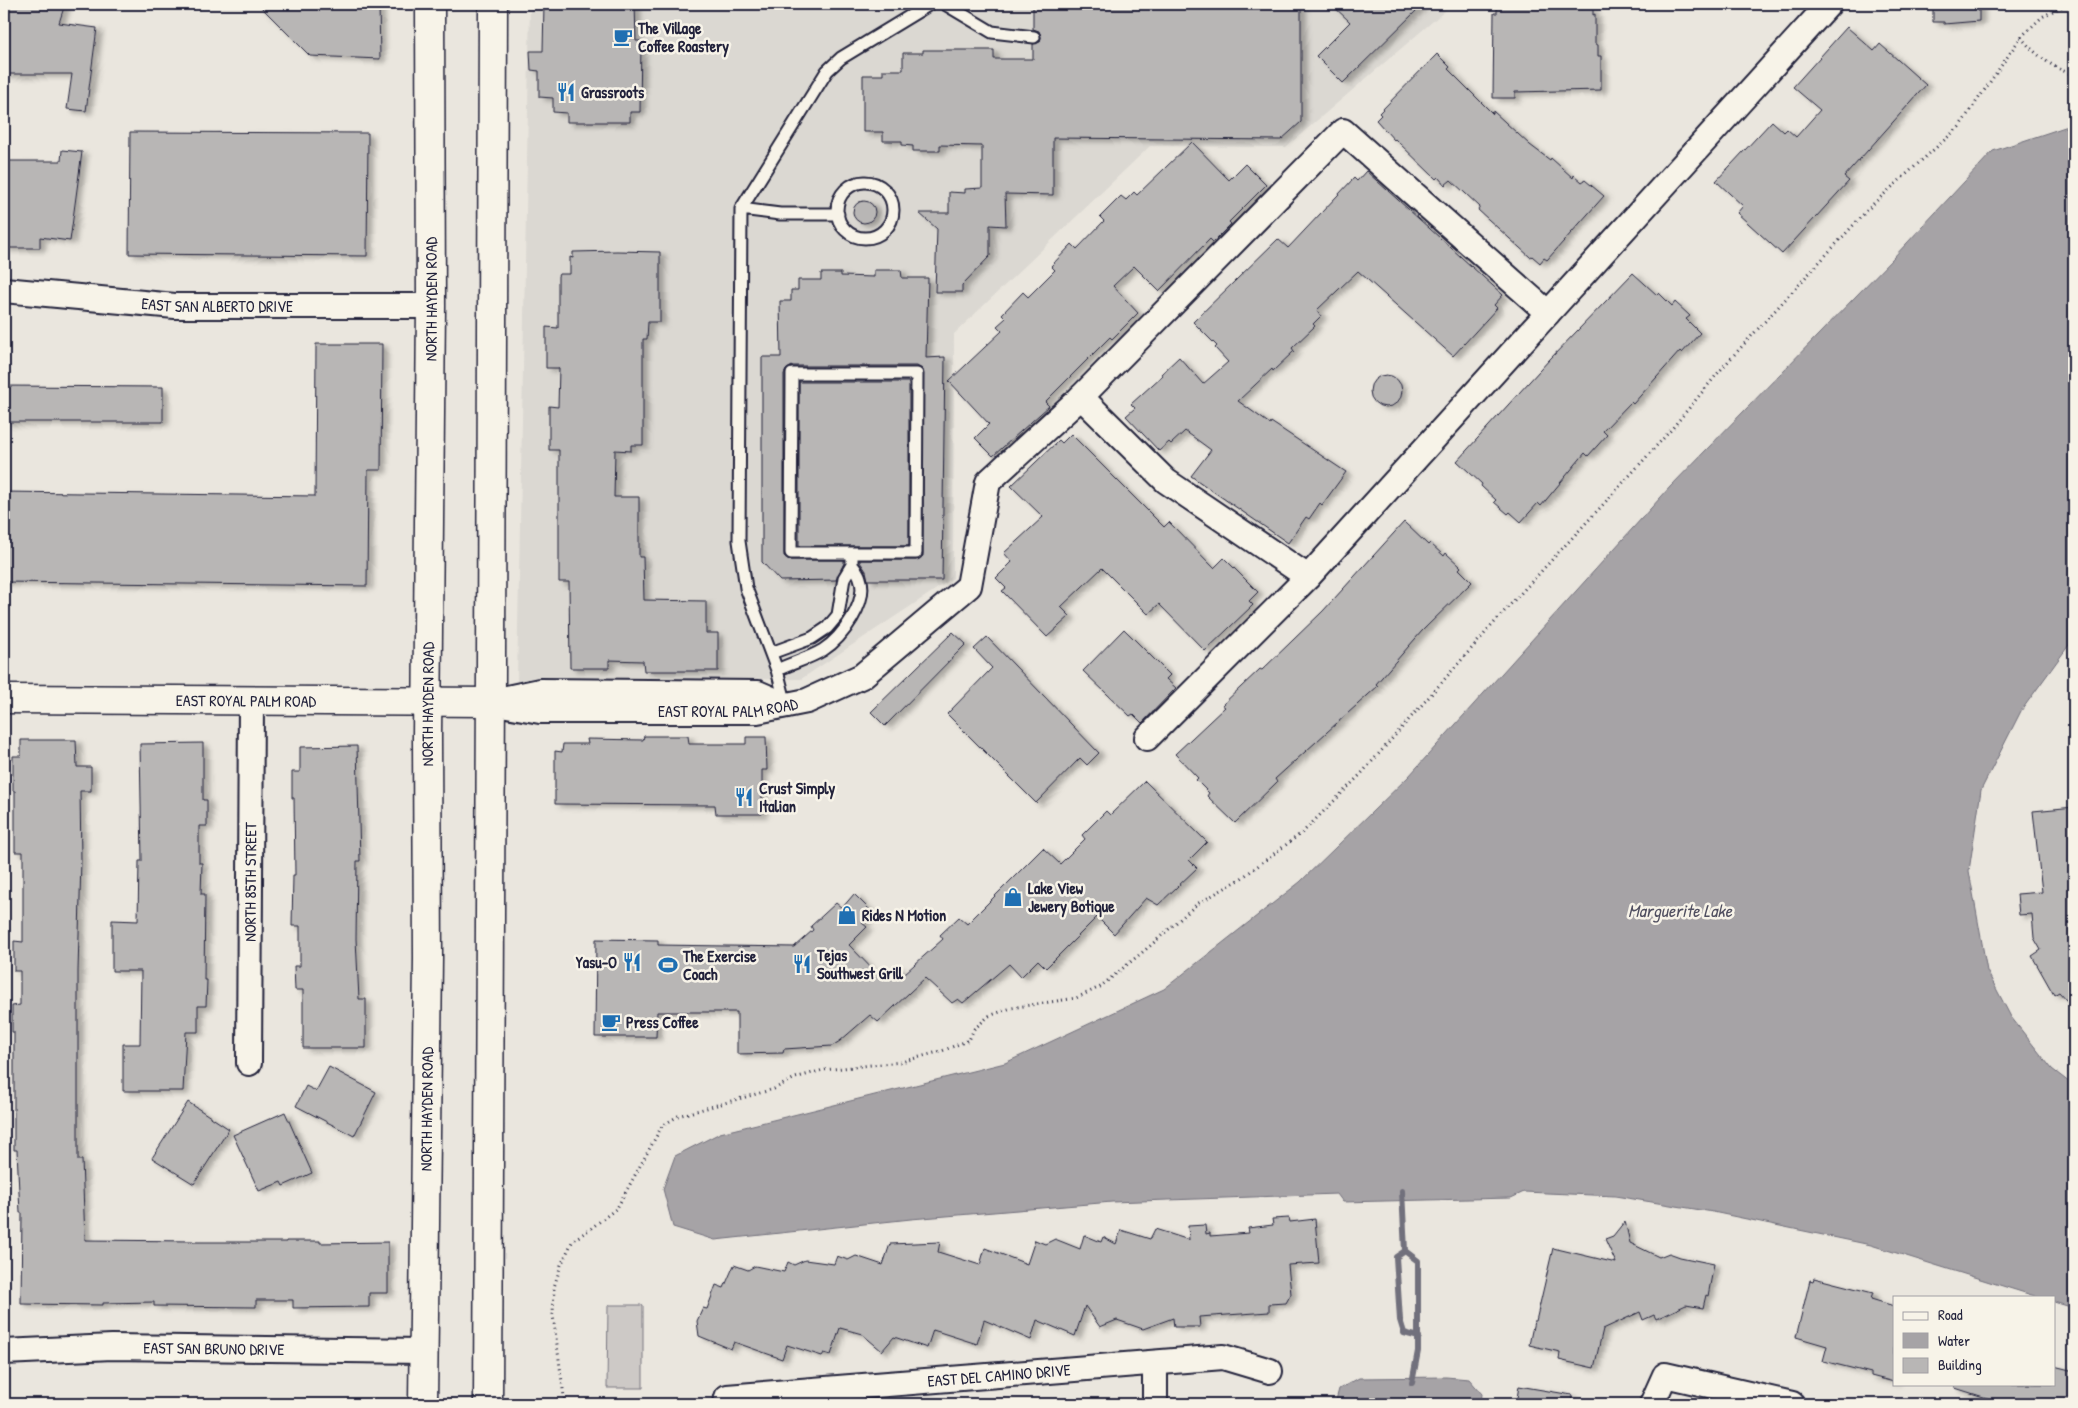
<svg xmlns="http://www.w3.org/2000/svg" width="2078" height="1408" font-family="'Patrick Hand',sans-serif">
  <defs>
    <filter id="shadow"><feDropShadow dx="5.5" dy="3" stdDeviation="2.5" flood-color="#0004"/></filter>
  </defs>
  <rect width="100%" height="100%" fill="#eae6de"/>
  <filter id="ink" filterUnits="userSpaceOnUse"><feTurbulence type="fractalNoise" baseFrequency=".02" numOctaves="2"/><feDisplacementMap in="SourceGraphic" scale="10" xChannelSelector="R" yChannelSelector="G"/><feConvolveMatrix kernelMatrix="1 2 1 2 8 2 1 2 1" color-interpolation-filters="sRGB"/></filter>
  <g filter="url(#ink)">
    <path fill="#dbd8d2" d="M 530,4 L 1453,4 L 1286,147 L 1150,146 L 954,334 L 953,578 L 801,679 L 517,681 Z"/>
    <path fill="#cdc9c6" stroke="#787680" d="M 608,1305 L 643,1305 L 643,1388 L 607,1388 Z"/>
    <path fill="#a6a3a6" stroke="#716f7b" d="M 2074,124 L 2074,638 L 2021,711 L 1981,790 L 1969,871 L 1987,971 L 2011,1017 L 2052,1069 L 2074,1086 L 2074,1308 L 2054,1302 L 2054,1297 L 2038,1297 L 1871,1245 L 1713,1212 L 1615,1196 L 1524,1192 L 1511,1198 L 1343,1202 L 1337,1194 L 1112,1202 L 911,1219 L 715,1240 L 673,1227 L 663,1189 L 675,1156 L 720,1133 L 1005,1063 L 1164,989 L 1300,882 L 1409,776 L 1670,487 L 1893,258 L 1993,151 Z
      M 1446,1377 L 1469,1379 L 1482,1394 L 1481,1404 L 1335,1404 L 1339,1389 L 1359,1378 Z"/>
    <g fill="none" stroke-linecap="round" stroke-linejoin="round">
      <path stroke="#716f7b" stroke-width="6" d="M 1402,1191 L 1405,1251 L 1418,1261 L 1418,1351 L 1412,1383
        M 1405,1251 L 1396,1257 L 1400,1320 L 1404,1333 L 1419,1337"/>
    </g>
    <path fill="#b8b6b5" stroke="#22223b" filter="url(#shadow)" d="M 4,4 L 65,4 L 59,23 L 97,28 L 86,111 L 67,109 L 72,74 L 4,74 Z
      M 258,4 L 379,4 L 380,59 L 310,56 Z
      M 544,4 L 635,4 L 636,41 L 641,41 L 640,112 L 630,112 L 630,122 L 567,122 L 567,113 L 553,112 L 553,98 L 539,97 L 539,71 L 531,70 L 530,51 L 543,51 Z
      M 1033,4 L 1301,4 L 1301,122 L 1281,140 L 1053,138 L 1053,195 L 1005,194 L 1006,226 L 990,225 L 990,256 L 962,285 L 962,292 L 935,292 L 937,229 L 919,213 L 949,213 L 949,192 L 965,193 L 965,189 L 982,188 L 982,146 L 940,145 L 940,151 L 913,151 L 913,146 L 902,145 L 902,141 L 883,141 L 883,132 L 863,132 L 863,75 L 883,75 L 883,70 L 903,70 L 903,53 L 923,53 L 923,50 L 994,50 L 994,59 L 1033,59 L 1033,44 L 1040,42 L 1041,37 L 1039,31 L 1033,29 Z
      M 1331,4 L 1423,4 L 1343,83 L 1316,56 L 1350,22 Z
      M 1933,4 L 1979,4 L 1979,21 L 1944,24 L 1944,22 L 1933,22 Z
      M 1508,6 L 1580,6 L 1580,9 L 1593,8 L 1593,15 L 1595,14 L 1595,44 L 1598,45 L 1598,56 L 1601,56 L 1601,90 L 1515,92 L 1515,98 L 1493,98 L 1494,13 L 1497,13 L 1497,7 Z
      M 1847,27 L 1874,51 L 1880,44 L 1926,85 L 1844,177 L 1849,181 L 1782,254 L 1737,213 L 1743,206 L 1716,181 L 1772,121 L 1784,132 L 1787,129 L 1796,137 L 1820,110 L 1793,87 Z
      M 1437,54 L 1450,67 L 1448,69 L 1493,114 L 1493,111 L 1530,145 L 1550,160 L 1551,158 L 1573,178 L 1574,175 L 1582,182 L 1585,180 L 1604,196 L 1547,260 L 1544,258 L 1540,263 L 1532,256 L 1530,257 L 1478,210 L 1480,207 L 1451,180 L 1445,185 L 1438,177 L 1436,179 L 1395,139 L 1394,140 L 1376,120 L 1381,115 L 1379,113 Z
      M 130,132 L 368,133 L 367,256 L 129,254 Z
      M 1192,142 L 1229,180 L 1245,164 L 1266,185 L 1229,222 L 1231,224 L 1213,242 L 1210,239 L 1159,291 L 1134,266 L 1113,286 L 1138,313 L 1112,339 L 1110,337 L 1045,402 L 1049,406 L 993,456 L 975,438 L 989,424 L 949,381 L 1002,331 L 997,326 L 1006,318 L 1002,314 L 1023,292 L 1028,297 L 1055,270 L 1051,266 L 1072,244 L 1077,249 L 1104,221 L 1100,217 L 1121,196 L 1126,200 L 1134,192 L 1137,195 Z
      M 62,150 L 82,152 L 70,241 L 40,237 L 40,248 L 4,248 L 4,161 L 61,161 Z
      M 1366,171 L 1503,295 L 1494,305 L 1497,308 L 1453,356 L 1358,271 L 1317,310 L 1321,316 L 1313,324 L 1315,326 L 1292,348 L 1294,351 L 1273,371 L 1272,369 L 1238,401 L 1270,424 L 1271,422 L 1346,472 L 1322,505 L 1320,503 L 1309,519 L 1306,517 L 1288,543 L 1191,476 L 1211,450 L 1185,431 L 1171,444 L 1169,442 L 1159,451 L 1126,416 L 1135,408 L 1131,404 L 1163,375 L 1161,374 L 1179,357 L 1203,384 L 1228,362 L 1215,348 L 1217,346 L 1193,322 L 1278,239 L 1288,248 L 1354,178 L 1357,181 Z
      M853 212a11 11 0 1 1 22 0a11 11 0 1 1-22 0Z
      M 617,251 L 660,252 L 660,322 L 648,322 L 647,339 L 643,339 L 643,445 L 631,445 L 631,451 L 615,450 L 614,497 L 639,497 L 639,557 L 643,557 L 644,600 L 706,601 L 706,633 L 718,633 L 718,671 L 644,671 L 643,661 L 609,660 L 609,668 L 570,668 L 569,582 L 559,582 L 559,450 L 549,450 L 549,406 L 558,407 L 559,368 L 546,368 L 546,327 L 558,328 L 558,276 L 559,274 L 570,274 L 570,257 L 573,258 L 573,252 Z
      M 874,270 L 901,270 L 902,278 L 928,278 L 926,358 L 945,357 L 942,580 L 868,580 L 866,571 L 860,562 L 860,560 L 916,560 L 923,556 L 923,370 L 917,366 L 792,366 L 786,370 L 784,374 L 784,556 L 791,560 L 844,560 L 844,563 L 836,580 L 780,581 L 762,562 L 762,357 L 781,357 L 780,301 L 791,301 L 791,290 L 798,290 L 798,280 L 821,280 L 821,273 L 841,273 L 841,276 L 874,277 Z
      M 1633,273 L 1657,295 L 1659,293 L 1672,306 L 1675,302 L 1690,316 L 1686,319 L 1700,333 L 1682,353 L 1680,351 L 1633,404 L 1631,402 L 1603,431 L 1607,435 L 1588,456 L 1585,453 L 1541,506 L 1538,503 L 1521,522 L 1510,512 L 1508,514 L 1494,502 L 1496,500 L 1481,486 L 1482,484 L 1457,461 L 1550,359 Z
      M 316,344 L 382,344 L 381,470 L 368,470 L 367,586 L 4,582 L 4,492 L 315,496 Z
      M1370 391a16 16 0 1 1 32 0a16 16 0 1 1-32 0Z
      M 799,382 L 909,382 L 909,546 L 799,546 Z
      M 4,386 L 163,387 L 163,422 L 4,422 Z
      M 1071,434 L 1164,527 L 1169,522 L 1214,568 L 1224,558 L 1258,592 L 1249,601 L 1253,605 L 1205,651 L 1159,604 L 1148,614 L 1102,568 L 1061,607 L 1070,616 L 1047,637 L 1002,591 L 1006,588 L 996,578 L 1012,562 L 1004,553 L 1043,517 L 1011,486 L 1059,440 L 1062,443 Z
      M 1404,522 L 1428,545 L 1430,543 L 1444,556 L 1446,553 L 1461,567 L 1459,569 L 1472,582 L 1422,631 L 1376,684 L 1378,686 L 1275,779 L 1277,782 L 1235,823 L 1207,796 L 1209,793 L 1196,780 L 1198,778 L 1175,754 L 1225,707 L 1222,705 L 1260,669 L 1262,670 L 1323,611 Z
      M 1124,629 L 1170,675 L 1166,679 L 1176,688 L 1142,723 L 1133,714 L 1130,716 L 1083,671 Z
      M 953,632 L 966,644 L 885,726 L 871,712 Z
      M 987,637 L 1099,753 L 1087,765 L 1080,758 L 1036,803 L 947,714 L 992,668 L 974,649 Z
      M 644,736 L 688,736 L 689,744 L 746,744 L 746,737 L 766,737 L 767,770 L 762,770 L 762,814 L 716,814 L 715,805 L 555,804 L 555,751 L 562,752 L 563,744 L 588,744 L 587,739 L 643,740 Z
      M 21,740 L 76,740 L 77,767 L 91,767 L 91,791 L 80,791 L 81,860 L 78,971 L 78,1160 L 82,1160 L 85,1240 L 193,1241 L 193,1242 L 286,1242 L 286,1241 L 320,1241 L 320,1243 L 388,1242 L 388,1293 L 369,1293 L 369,1307 L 293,1308 L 293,1300 L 256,1300 L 256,1307 L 154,1306 L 154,1302 L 103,1303 L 103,1305 L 21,1304 L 22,1213 L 20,1213 L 17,1150 L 14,1150 L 14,1032 L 12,1032 L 12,1006 L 20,1005 L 20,971 L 14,971 L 14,941 L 23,942 L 23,852 L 15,852 L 15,791 L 13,791 L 13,756 L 21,756 Z
      M 203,743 L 203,800 L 207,800 L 207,826 L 199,826 L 199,863 L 202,863 L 201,894 L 205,894 L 204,980 L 207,980 L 206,1006 L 198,1006 L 198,1032 L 186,1032 L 183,1091 L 123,1091 L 123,1044 L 140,1044 L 141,971 L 112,971 L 112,920 L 138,921 L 139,861 L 142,861 L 140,744 Z
      M 357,746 L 360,861 L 357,861 L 356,939 L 359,999 L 366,999 L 366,1048 L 303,1048 L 303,990 L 295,990 L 294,966 L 300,966 L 300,926 L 292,926 L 293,875 L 295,875 L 294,798 L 292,798 L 292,772 L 300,772 L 300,747 Z
      M 1145,781 L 1207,842 L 1189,860 L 1197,868 L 1158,905 L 1146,898 L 1114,934 L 1097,917 L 1046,968 L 1038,960 L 1021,977 L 1009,964 L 963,1003 L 958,999 L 952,1003 L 925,978 L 878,1022 L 870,1015 L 840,1041 L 832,1046 L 784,1049 L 783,1053 L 737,1054 L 737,1012 L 657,1012 L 656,1037 L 595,1037 L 596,939 L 658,940 L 658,945 L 794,947 L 813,930 L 811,926 L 836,903 L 842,908 L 854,894 L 873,913 L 862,923 L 867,927 L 849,945 L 882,979 L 896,965 L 905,973 L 943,939 L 940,935 L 959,917 L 967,924 L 1043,848 L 1060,864 L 1085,839 L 1082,835 L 1106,811 L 1110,815 Z
      M 2074,807 L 2074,1009 L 2059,992 L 2054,995 L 2032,956 L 2041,950 L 2034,938 L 2032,914 L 2019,915 L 2017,894 L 2042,892 L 2033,811 Z
      M 329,1067 L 376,1092 L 354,1136 L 296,1106 L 306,1086 L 316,1091 Z
      M 188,1102 L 229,1129 L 194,1184 L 152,1158 Z
      M 285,1112 L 312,1173 L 283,1186 L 281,1182 L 259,1191 L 233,1135 Z
      M 1289,1218 L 1290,1222 L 1315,1219 L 1319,1263 L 1288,1265 L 1291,1294 L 1286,1303 L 1269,1304 L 1269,1312 L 1199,1317 L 1200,1327 L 1174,1327 L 1173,1318 L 1143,1329 L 1117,1320 L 1100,1327 L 1085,1306 L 1075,1336 L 1037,1320 L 1031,1340 L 984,1320 L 977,1344 L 933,1330 L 927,1348 L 894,1337 L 882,1351 L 862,1334 L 840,1328 L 831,1355 L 824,1353 L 822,1356 L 787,1345 L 782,1359 L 734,1342 L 731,1349 L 699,1336 L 697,1321 L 703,1308 L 707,1309 L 716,1285 L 724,1288 L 734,1265 L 748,1270 L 755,1266 L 784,1272 L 788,1262 L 794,1265 L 805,1260 L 834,1264 L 837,1256 L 848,1260 L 856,1256 L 883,1265 L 890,1244 L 940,1242 L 938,1252 L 980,1265 L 985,1248 L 1027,1264 L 1035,1240 L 1045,1244 L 1055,1239 L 1080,1249 L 1084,1235 L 1101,1242 L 1103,1237 L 1116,1244 L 1121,1230 L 1150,1239 L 1155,1229 L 1189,1240 L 1188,1226 L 1205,1225 L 1206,1234 L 1210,1233 L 1210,1236 L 1249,1233 L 1248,1228 L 1273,1225 L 1272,1219 Z
      M 1625,1221 L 1630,1243 L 1659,1257 L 1669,1253 L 1680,1257 L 1714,1264 L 1708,1296 L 1706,1295 L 1703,1308 L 1686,1305 L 1656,1319 L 1654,1315 L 1643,1320 L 1640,1312 L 1603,1329 L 1594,1368 L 1559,1360 L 1560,1352 L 1529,1345 L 1534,1321 L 1536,1321 L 1553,1248 L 1616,1263 L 1605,1239 L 1613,1236 Z
      M 1814,1278 L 1873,1293 L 1871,1299 L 1894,1306 L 1894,1382 L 1871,1376 L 1871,1373 L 1823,1361 L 1827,1346 L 1796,1337 L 1810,1280 L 1813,1281 Z
      M 2054,1366 L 2074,1371 L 2074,1404 L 2038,1404 L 2024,1400 L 2022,1404 L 2006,1404 L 1955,1388 L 1956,1384 L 2054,1384 Z
      M 1519,1386 L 1572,1395 L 1571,1404 L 1516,1404 Z"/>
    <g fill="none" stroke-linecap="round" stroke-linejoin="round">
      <g stroke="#22223b" stroke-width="15">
        <path id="service" d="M 945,4 L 992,32 L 1034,37
          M837 210a28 28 0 1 1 56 0a28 28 0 1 1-56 0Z
          M 741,209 L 780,214 L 838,214
          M 852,553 L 916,553 L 917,374 L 792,374 L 791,553 L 852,553 L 852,565
          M 771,653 L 812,638 L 827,628 L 838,615 L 844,578 L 852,565 C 855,569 859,573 860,578 C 869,601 842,638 823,650 C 810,658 792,663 777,670
          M 786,705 L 777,670 L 746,588 L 739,541 L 741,209 L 827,71 L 841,58 L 930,4"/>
      </g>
      <g stroke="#22223b" stroke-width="28">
        <g id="minor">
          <path id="s1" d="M 4,290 L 175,306 L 431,306"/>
          <path d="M 1081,397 L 1166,481 L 1308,577 L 1829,4"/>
          <path d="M 502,699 L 540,691 L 758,693 L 786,705"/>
          <path id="s2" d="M 490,702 L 540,711 L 757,711 L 807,701 L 862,676 L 969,586 L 988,482 L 1081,397 L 1343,131 L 1548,313"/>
          <path d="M 1147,738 L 1308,577"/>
          <path id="s3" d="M 249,1063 L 251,701"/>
          <path id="s4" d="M 4,1352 L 112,1347 L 423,1351"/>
          <path d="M 1155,1363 L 1155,1404"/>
          <path id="s5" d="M 726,1404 L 727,1397 L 1223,1357 L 1270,1371"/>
          <path d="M 1652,1404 L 1665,1375 L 1792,1404"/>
        </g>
      </g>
      <g stroke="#22223b" stroke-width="31">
        <g id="tertiary">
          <path id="s6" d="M 4,699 L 490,702"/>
        </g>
      </g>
      <g stroke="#22223b" stroke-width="31">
        <g id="secondary">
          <path id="s7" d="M 423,1404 L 428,958 L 427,737 L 431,306 L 430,4"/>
          <path d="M 488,1404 C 489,937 493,471 493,4"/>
        </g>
      </g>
      <path stroke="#22223b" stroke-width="3" stroke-dasharray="1 4" stroke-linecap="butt" d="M 2021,37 C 2035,55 2053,68 2074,75
        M 565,1404 L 553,1315 L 554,1287 L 561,1265 L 573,1240 L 589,1230 L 617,1208 L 662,1126 L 678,1116 L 774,1089 L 795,1078 L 823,1070 L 901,1062 L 942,1051 L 969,1040 L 974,1029 L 989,1016 L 1011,1008 L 1076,998 L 1100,987 L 1150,946 L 1197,904 L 1239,880 L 1303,832 L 1361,774 L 1509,606 L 1611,496 L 1670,431 L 1723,367 L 1872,205 L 1959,127 L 2021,37 L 2042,17 L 2066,4"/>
      <use href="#service" stroke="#f7f3e8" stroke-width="11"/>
      <use href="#minor" stroke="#f7f3e8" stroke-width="24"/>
      <use href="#tertiary" stroke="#f7f3e8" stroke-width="28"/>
      <use href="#secondary" stroke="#f7f3e8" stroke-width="28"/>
    </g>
  </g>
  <defs>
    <g id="cafe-bare" transform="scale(1.5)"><path d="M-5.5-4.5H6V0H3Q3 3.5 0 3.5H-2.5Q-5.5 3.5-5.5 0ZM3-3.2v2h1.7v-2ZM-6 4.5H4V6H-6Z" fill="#1f6fb2" stroke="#f7f3e8" stroke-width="2.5" paint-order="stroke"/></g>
    <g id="restaurant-bare" transform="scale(1.5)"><path d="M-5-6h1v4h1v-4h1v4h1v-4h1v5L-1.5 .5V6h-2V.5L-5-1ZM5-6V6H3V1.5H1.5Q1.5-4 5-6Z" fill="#1f6fb2" stroke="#f7f3e8" stroke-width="2.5" paint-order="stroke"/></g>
    <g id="shop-bare" transform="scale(1.5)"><path d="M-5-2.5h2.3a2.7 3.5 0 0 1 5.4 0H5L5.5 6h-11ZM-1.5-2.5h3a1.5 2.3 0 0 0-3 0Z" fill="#1f6fb2" stroke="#f7f3e8" stroke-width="2.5" paint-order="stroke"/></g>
    <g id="stadium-bare" transform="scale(1.5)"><path d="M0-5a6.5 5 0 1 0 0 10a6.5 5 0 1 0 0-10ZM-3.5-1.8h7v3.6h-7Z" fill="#1f6fb2" stroke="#f7f3e8" stroke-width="2.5" paint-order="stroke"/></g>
  </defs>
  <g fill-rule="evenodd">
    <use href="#cafe-bare" x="623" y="37"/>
    <use href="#restaurant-bare" x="566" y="92"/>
    <use href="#restaurant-bare" x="744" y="797"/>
    <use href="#shop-bare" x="1013" y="897"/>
    <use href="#shop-bare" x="847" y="915"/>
    <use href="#restaurant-bare" x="632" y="962"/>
    <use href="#restaurant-bare" x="802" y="964"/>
    <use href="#stadium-bare" x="668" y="965"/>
    <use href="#cafe-bare" x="611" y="1022"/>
  </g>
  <g text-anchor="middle" stroke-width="5" stroke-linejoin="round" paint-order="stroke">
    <g font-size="16" font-weight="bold" fill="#22223b" stroke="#f7f3e8" text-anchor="start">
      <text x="638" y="34">The Village<tspan x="638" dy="18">Coffee Roastery</tspan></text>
      <text x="581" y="98">Grassroots</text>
      <text x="759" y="794">Crust Simply<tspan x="759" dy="18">Italian</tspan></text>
      <text x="1028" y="894">Lake View<tspan x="1028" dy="18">Jewery Botique</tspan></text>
      <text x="862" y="921">Rides N Motion</text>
      <text x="817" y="961">Tejas<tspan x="817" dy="18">Southwest Grill</tspan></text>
      <text x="683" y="962">The Exercise<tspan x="683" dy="18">Coach</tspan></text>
      <text x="617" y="968" text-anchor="end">Yasu-O</text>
      <text x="626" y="1028">Press Coffee</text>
    </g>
    <g font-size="16" fill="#22223b" stroke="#f7f3e8">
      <text dy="6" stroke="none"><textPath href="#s7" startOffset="1105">NORTH HAYDEN ROAD</textPath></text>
      <text dy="6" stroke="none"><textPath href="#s1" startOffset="214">EAST SAN ALBERTO DRIVE</textPath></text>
      <text dy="6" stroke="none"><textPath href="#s6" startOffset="242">EAST ROYAL PALM ROAD</textPath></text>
      <text dy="6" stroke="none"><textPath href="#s7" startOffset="700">NORTH HAYDEN ROAD</textPath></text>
      <text dy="6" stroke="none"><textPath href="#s2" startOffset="239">EAST ROYAL PALM ROAD</textPath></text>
      <text dy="6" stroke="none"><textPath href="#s3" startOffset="181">NORTH 85TH STREET</textPath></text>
      <text dy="6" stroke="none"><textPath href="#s7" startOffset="295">NORTH HAYDEN ROAD</textPath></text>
      <text dy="6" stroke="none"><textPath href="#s4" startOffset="210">EAST SAN BRUNO DRIVE</textPath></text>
      <text dy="6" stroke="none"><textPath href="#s5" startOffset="280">EAST DEL CAMINO DRIVE</textPath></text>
    </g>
    <g font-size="18" font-style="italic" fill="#504f60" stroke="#f7f3e8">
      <text x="1680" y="917">Marguerite Lake</text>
    </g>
  </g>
  <rect width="2078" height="1408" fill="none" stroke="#f7f3e8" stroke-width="20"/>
  <rect x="10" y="10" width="2058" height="1388" fill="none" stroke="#22223b" stroke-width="2" filter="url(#ink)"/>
  <rect x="1893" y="1296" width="162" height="90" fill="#f7f3e8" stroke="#a29fa3"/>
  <rect x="1903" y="1312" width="25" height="8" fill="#f7f3e8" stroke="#a29fa3"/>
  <text x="1938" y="1320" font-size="15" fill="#22223b">Road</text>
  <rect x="1903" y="1333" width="25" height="15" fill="#a6a3a6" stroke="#a29fa3"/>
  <text x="1938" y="1346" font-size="15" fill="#22223b">Water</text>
  <rect x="1903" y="1358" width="25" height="15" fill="#b8b6b5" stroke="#a29fa3"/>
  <text x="1938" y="1370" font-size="15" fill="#22223b">Building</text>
</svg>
